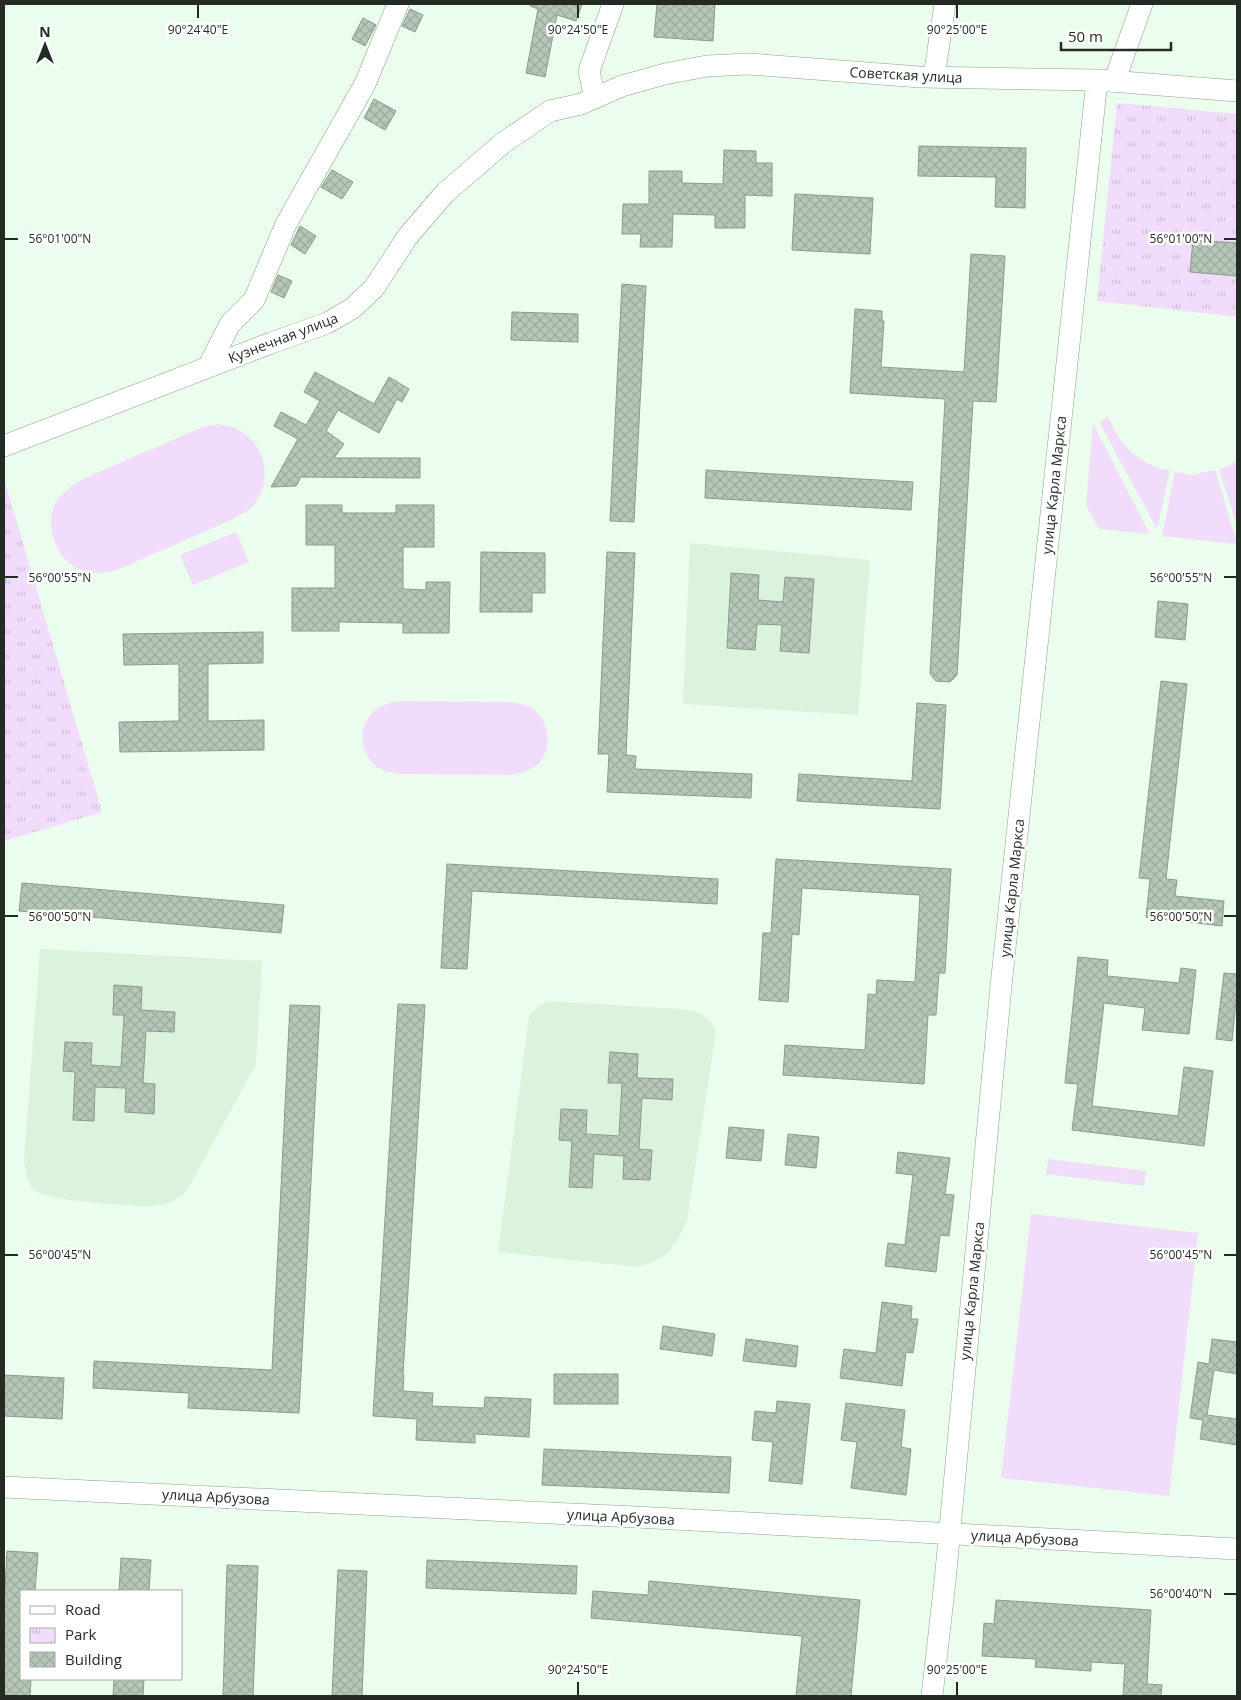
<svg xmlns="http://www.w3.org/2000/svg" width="1241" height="1700" font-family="'Open Sans',sans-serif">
  <defs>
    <pattern id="park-tufts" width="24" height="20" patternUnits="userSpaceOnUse" patternTransform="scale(1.25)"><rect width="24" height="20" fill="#f2dcfc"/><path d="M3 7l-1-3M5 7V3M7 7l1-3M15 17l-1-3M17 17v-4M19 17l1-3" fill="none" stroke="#cfbdd8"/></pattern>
    <pattern id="building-cross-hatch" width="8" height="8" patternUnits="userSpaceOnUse" patternTransform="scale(1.25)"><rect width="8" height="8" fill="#b6c7b7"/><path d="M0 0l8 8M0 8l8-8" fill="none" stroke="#9cab9d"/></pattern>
  </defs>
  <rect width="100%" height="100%" fill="#ebfdec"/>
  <path fill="#dbf2dc" d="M 690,543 L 870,560 L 858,715 L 683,704 Z
    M 40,949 L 262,961 L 256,1064 L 190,1185 L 183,1195 L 173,1201 L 163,1205 L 145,1207 L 68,1200 L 44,1195 L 32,1189 L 27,1177 L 24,1160 Z
    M 548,1001 L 680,1009 L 695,1011 L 703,1015 L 711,1022 L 716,1032 L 687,1220 L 677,1241 L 667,1254 L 651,1263 L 637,1267 L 498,1252 L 529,1017 L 537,1007 Z"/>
  <path fill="#f2dcfc" d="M 1108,417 C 1113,426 1118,437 1124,445 C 1136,458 1153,468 1170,471 L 1157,529 L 1099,422 Z
    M 218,424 C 224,426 232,426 237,429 C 267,443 274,484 251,508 C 247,512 240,515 235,518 L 117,570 C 111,571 104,573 98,573 C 64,573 43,537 54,506 C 59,494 70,487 81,480 L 200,428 Z
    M 1093,424 L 1150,534 L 1099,529 L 1086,506 Z
    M 1237,460 L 1237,526 L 1219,469 L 1227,467 Z
    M 1215,470 L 1237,544 L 1162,536 L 1175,472 L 1191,475 Z
    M 236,532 L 249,562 L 193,585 L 180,555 Z
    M 398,701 L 512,702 C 517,703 522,704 527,706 C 550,715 554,749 537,765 C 529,771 521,773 511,775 L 398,774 C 393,772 387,772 382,770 C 361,759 356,729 373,712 C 380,705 389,703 398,701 Z
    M 1048,1159 L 1146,1171 L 1144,1186 L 1046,1174 Z
    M 1031,1214 L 1198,1233 L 1169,1496 L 1001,1478 Z"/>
  <path fill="url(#park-tufts)" d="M 1117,103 L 1237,114 L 1237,317 L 1097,301 Z
    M 4,478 L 102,812 L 4,841 Z"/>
  <path fill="url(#building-cross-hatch)" stroke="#8b9b8c" d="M 530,4 L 582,4 L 576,21 L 557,15 L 545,77 L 526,73 L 538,9 L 530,6 Z
    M 657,4 L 715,4 L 713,41 L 654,37 Z
    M 410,9 L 423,15 L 415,32 L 402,26 Z
    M 363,18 L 376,25 L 365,46 L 352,39 Z
    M 374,99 L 396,111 L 385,130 L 364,118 Z
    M 919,146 L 1026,148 L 1025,208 L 995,207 L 996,177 L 918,176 Z
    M 724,150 L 756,151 L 756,163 L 772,163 L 772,196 L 745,195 L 745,228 L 715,228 L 715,215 L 673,214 L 672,247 L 640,247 L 641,234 L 622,234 L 623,204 L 649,204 L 649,171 L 682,171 L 682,183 L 723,184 Z
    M 332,170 L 353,182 L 342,199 L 321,187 Z
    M 795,194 L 873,198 L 870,254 L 792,250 Z
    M 300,226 L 316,236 L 305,254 L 291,245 Z
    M 1193,240 L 1237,243 L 1237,276 L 1190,272 Z
    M 971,254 L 1005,256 L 996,402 L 973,401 L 957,675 L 950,682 L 936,681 L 930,674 L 945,399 L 850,393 L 855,309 L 882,311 L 882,321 L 884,321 L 881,367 L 964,372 Z
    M 278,275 L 292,281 L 284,298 L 271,292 Z
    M 622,284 L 646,286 L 634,522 L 610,521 Z
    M 512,312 L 578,314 L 578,342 L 511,340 Z
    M 315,372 L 374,404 L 389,377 L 409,389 L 402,402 L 397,399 L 379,433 L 338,410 L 326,431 L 344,444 L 334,458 L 420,458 L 420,478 L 301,477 L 296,486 L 271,487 L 298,439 L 274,426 L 281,412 L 306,425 L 320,401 L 304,392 Z
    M 706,470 L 913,482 L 911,510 L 705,498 Z
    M 306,505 L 342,505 L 342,513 L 396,513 L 396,505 L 434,505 L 434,547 L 403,547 L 403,589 L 426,590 L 426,582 L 450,582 L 449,633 L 403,633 L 403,623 L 339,622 L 339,631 L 292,631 L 292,588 L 335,588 L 335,545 L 306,545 Z
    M 481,552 L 545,553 L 545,593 L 532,593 L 532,612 L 480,612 Z
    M 607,552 L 635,553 L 626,755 L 636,756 L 635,769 L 752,774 L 751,798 L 607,792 L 609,754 L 598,754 Z
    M 731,573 L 759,575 L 758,600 L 783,602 L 785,577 L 814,579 L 809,653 L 780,651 L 782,625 L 757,624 L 755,650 L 727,648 Z
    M 1158,601 L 1188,604 L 1185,640 L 1155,637 Z
    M 263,632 L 263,663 L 208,664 L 208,721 L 264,720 L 264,750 L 120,752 L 119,722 L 179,721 L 179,664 L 124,665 L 123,634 Z
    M 1161,681 L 1187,684 L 1166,879 L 1177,880 L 1175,896 L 1224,901 L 1222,926 L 1146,917 L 1150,879 L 1139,878 Z
    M 917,703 L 946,705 L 940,809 L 797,801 L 799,774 L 912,781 Z
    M 776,859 L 951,869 L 945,973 L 939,973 L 936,1015 L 928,1015 L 924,1084 L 783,1075 L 785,1045 L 865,1050 L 868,994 L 876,995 L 877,980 L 915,982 L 920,895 L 802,888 L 799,935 L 792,934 L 788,1002 L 759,1000 L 763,933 L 771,933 Z
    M 447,864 L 718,879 L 717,904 L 472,891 L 467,969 L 441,968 Z
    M 22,883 L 284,905 L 281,933 L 19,911 Z
    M 1078,957 L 1108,960 L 1107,976 L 1179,983 L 1181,968 L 1196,970 L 1189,1034 L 1142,1030 L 1145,1008 L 1104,1003 L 1092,1106 L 1178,1116 L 1184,1067 L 1213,1071 L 1204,1146 L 1072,1130 L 1078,1084 L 1065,1083 Z
    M 1224,973 L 1237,974 L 1237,991 L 1232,1041 L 1216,1039 Z
    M 114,985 L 142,987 L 141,1010 L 175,1012 L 174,1032 L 146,1031 L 143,1083 L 155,1084 L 154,1114 L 125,1112 L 126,1088 L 95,1087 L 94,1121 L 73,1120 L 75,1072 L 63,1071 L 65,1042 L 92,1043 L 91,1065 L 121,1067 L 124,1015 L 113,1015 Z
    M 398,1004 L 425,1005 L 403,1375 L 404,1375 L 403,1391 L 433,1393 L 432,1406 L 484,1408 L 485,1397 L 531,1399 L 529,1437 L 475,1434 L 475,1443 L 416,1440 L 417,1419 L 373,1416 Z
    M 290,1005 L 320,1006 L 299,1413 L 188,1408 L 189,1393 L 93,1388 L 94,1361 L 272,1370 Z
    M 610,1052 L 638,1054 L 637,1078 L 673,1079 L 672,1100 L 642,1098 L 639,1149 L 652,1150 L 650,1180 L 623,1179 L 624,1156 L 594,1154 L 592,1188 L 569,1187 L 572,1141 L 559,1140 L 561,1109 L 587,1110 L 586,1134 L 619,1136 L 622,1083 L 608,1083 Z
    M 729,1127 L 764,1130 L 761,1161 L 726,1158 Z
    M 788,1134 L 819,1137 L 816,1168 L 785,1165 Z
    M 898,1152 L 950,1158 L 945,1194 L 954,1195 L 949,1236 L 940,1235 L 936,1272 L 885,1266 L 888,1243 L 905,1245 L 913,1175 L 896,1173 Z
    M 882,1302 L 912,1306 L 911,1319 L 918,1319 L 913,1353 L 906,1352 L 902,1386 L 840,1378 L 844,1349 L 876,1353 Z
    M 663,1326 L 715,1334 L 712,1356 L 660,1349 Z
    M 746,1339 L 798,1346 L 796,1367 L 743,1361 Z
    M 1212,1339 L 1237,1342 L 1237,1374 L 1214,1370 L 1207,1415 L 1237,1419 L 1237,1445 L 1200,1439 L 1203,1420 L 1190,1418 L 1198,1362 L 1209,1364 Z
    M 554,1374 L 618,1374 L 618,1404 L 554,1404 Z
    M 4,1375 L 64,1378 L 62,1419 L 4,1416 Z
    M 777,1401 L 810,1404 L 802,1484 L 769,1481 L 773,1442 L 752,1440 L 755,1411 L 776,1413 Z
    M 846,1403 L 905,1410 L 901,1447 L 911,1449 L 906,1495 L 851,1488 L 857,1442 L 841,1440 Z
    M 544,1449 L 731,1457 L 729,1493 L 542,1485 Z
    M 7,1551 L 38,1553 L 35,1591 L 21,1591 L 21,1679 L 31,1679 L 30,1696 L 4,1696 L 4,1606 Z
    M 121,1558 L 151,1560 L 149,1591 L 119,1591 Z
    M 427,1560 L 577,1566 L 576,1594 L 426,1588 Z
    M 227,1565 L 258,1566 L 253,1696 L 223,1696 Z
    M 338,1570 L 367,1571 L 362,1696 L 332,1696 Z
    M 649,1581 L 860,1600 L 851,1696 L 796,1696 L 802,1636 L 591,1618 L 593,1591 L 648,1595 Z
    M 996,1600 L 1151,1610 L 1147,1684 L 1162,1685 L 1161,1696 L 1123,1696 L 1125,1664 L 1091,1662 L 1091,1671 L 1035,1667 L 1036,1659 L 982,1656 L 984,1623 L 994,1624 Z
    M 114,1679 L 144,1679 L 143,1696 L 113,1696 Z"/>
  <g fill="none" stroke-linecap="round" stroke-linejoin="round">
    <g stroke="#8f9f90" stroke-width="22">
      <path id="minor" d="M 934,77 L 945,4
        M 1114,82 L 1142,4
        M 595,98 L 589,71 L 613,4
        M 208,367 L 230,324 L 254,300 L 286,224 L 365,84 L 398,4
        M 4,446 L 271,343 L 327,323 L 353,308 L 374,288 L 408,236 L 445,193 L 503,143 L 550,111 L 581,104 L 622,86 L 665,74 L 707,66 L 749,64 L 920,77 L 1097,80 L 1237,91
        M 4,1487 L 635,1517 L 1237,1549
        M 932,1696 L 945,1581 L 1001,986 L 1097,80"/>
    </g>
    <use href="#minor" stroke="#fff" stroke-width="21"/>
  </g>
  <path fill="none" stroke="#242b25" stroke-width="2" d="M 198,5 L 198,18M 578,5 L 578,18M 957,5 L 957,18M 5,239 L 18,239M 1224,239 L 1236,239M 5,577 L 18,577M 1224,577 L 1236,577M 5,916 L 18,916M 1224,916 L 1236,916M 5,1255 L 18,1255M 1224,1255 L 1236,1255M 1224,1594 L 1236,1594M 578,1682 L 578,1695M 957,1682 L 957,1695"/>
  <g text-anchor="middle" stroke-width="5" stroke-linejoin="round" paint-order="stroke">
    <g font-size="14" fill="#242b25" stroke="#fff">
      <text transform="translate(906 75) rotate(3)" y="5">Советская улица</text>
      <text transform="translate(283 338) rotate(-21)" y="5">Кузнечная улица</text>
      <text transform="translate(1054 485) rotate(-84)" y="5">улица Карла Маркса</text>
      <text transform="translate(1012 888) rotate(-84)" y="5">улица Карла Маркса</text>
      <text transform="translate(972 1291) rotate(-84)" y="5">улица Карла Маркса</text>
      <text transform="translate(216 1497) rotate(3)" y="5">улица Арбузова</text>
      <text transform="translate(621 1517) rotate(3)" y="5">улица Арбузова</text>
      <text transform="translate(1025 1538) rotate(3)" y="5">улица Арбузова</text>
    </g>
  </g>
  <g font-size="12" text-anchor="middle" fill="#242b25" stroke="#fff" stroke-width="5" stroke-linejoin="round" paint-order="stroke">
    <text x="198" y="34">90°24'40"E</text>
    <text x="578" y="34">90°24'50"E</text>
    <text x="957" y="34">90°25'00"E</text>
    <text x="60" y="243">56°01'00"N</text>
    <text x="1181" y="243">56°01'00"N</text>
    <text x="60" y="582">56°00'55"N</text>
    <text x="1181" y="582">56°00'55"N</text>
    <text x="60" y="921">56°00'50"N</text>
    <text x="1181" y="921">56°00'50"N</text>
    <text x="60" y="1259">56°00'45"N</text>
    <text x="1181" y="1259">56°00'45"N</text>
    <text x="1181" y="1598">56°00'40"N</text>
    <text x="578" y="1674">90°24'50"E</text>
    <text x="957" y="1674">90°25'00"E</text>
  </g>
  <rect width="1241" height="1700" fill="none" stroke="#242b25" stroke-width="10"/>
  <rect x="20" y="1590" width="162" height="90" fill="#ffffff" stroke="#a7aaa8"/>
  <rect x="30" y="1606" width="25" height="8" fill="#ffffff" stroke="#a7aaa8"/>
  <text x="65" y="1615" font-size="15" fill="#242b25">Road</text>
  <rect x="30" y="1628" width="25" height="15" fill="url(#park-tufts)" stroke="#a7aaa8"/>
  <text x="65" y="1640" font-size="15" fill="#242b25">Park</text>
  <rect x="30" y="1652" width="25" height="15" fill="url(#building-cross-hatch)" stroke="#a7aaa8"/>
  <text x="65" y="1665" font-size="15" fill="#242b25">Building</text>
  <g transform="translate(45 45)" stroke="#ffffff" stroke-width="4" paint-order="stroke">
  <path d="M0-4L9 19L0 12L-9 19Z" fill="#242b25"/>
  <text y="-8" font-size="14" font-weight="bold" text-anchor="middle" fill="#242b25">N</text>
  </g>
  <path d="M1061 42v8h110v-8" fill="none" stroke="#242b25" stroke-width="2.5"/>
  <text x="1068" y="42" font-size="15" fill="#242b25" stroke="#ffffff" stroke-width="4" paint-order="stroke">50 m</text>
</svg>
